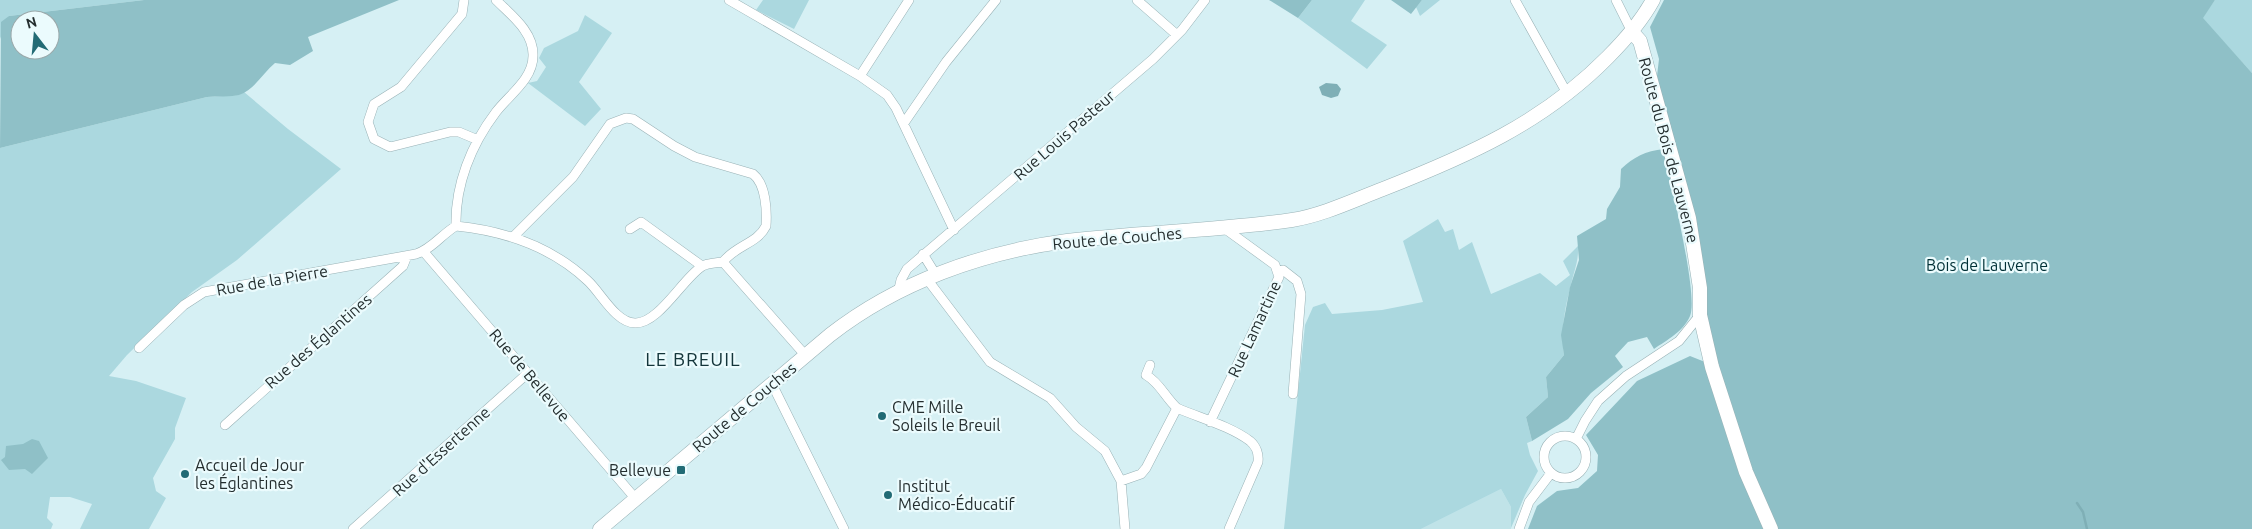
<svg xmlns="http://www.w3.org/2000/svg" width="2252" height="529" font-family="Ubuntu,sans-serif">
  <rect width="100%" height="100%" fill="#d6f0f4"/>
  <path fill="#c0e3e8" d="M 1501,489 L 1511,507 L 1511,529 L 1421,529 Z"/>
  <path fill="#abd8df" d="M 0,0 L 144,0 L 9,16 L 0,39 Z
    M 763,0 L 809,0 L 794,29 L 756,10 Z
    M 1312,0 L 1365,0 L 1351,21 L 1387,45 L 1367,69 L 1298,18 Z
    M 1422,0 L 1440,0 L 1420,16 L 1416,7 Z
    M 2215,0 L 2252,0 L 2252,73 L 2202,18 Z
    M 585,15 L 612,33 L 579,82 L 601,109 L 585,126 L 528,83 L 537,81 L 546,67 L 539,58 L 544,48 L 578,31 Z
    M 244,92 L 288,129 L 341,169 L 237,260 L 192,292 L 127,355 L 109,376 L 136,381 L 186,398 L 175,428 L 175,439 L 153,478 L 156,491 L 166,498 L 149,529 L 80,529 L 92,504 L 70,497 L 50,497 L 47,518 L 53,524 L 51,529 L 0,529 L 0,148 L 207,97 L 238,95 Z
    M 1438,219 L 1445,232 L 1453,229 L 1459,250 L 1472,242 L 1491,294 L 1540,273 L 1556,286 L 1570,275 L 1563,261 L 1578,246 C 1579,262 1573,273 1570,289 C 1564,311 1561,332 1564,355 L 1546,377 L 1548,397 L 1526,417 L 1532,441 L 1527,443 L 1530,455 L 1538,471 L 1525,495 L 1511,528 L 1511,507 L 1501,489 L 1421,529 L 1284,529 L 1305,325 L 1313,307 L 1325,303 L 1332,314 L 1382,310 L 1423,302 L 1403,241 Z"/>
  <path fill="#8fc0c7" fill-rule="evenodd" d="M 144,0 L 399,0 L 308,37 L 313,51 L 290,65 L 275,63 C 263,73 254,90 239,95 C 232,97 216,96 207,97 L 0,148 L 1,22 L 9,16 ZM 20,20 L 50,20 L 50,50 L 20,50 Z
    M 1269,0 L 1312,0 L 1298,18 Z
    M 1391,0 L 1422,0 L 1411,14 Z
    M 1664,0 L 2215,0 L 2203,18 L 2252,73 L 2252,529 L 1777,529 C 1758,484 1739,438 1725,391 C 1697,287 1679,181 1657,76 L 1659,59 L 1650,27 Z
    M 1664,149 C 1669,178 1699,295 1690,316 C 1684,331 1667,340 1654,349 L 1647,337 L 1628,342 L 1615,356 L 1623,367 L 1591,393 L 1568,419 L 1532,441 L 1526,417 L 1548,397 L 1546,377 L 1564,355 L 1561,335 L 1570,287 L 1579,260 L 1577,236 L 1606,219 L 1607,209 L 1620,187 L 1621,169 C 1634,157 1645,151 1664,149 Z
    M 1690,356 L 1705,362 L 1766,529 L 1528,529 L 1537,506 L 1557,491 L 1578,488 L 1597,471 L 1598,455 L 1586,435 L 1637,381 Z
    M 32,439 L 39,441 L 48,458 L 32,474 L 25,469 L 9,470 L 1,460 L 5,457 L 6,446 L 23,444 Z"/>
  <path fill="#7fafb6" d="M 1326,83 L 1337,84 L 1341,89 L 1338,96 L 1331,98 L 1322,95 L 1319,87 Z"/>
  <g fill="none" stroke-linecap="round" stroke-linejoin="round">
    <path stroke="#7fafb6" stroke-width="2.5" d="M 2077,503 L 2083,512 L 2087,529"/>
    <g stroke="#99b2b6" stroke-width="10">
      <path id="street" d="M 464,0 L 462,14 L 401,87 L 374,104 L 368,122 L 374,139 L 390,147 L 450,132 L 459,132 L 478,140
        M 729,0 L 860,76 L 887,95 L 896,108 L 954,230
        M 1137,0 L 1177,35
        M 1515,0 L 1568,95
        M 1616,0 L 1632,32
        M 860,76 L 909,0
        M 904,123 L 946,62 L 996,0
        M 456,226 C 455,185 471,145 496,112 C 509,95 533,79 533,56 C 534,32 511,15 496,0
        M 630,229 L 641,222 L 702,266
        M 514,236 L 573,177 L 610,124 L 626,118 L 633,119 L 674,146 L 695,157 L 753,174 C 766,184 767,211 766,226 C 757,244 736,245 723,262 L 806,356
        M 424,252 L 635,498
        M 923,254 L 936,275
        M 1279,271 L 1283,270 L 1297,281 L 1301,294 L 1293,394
        M 927,279 L 990,362 L 1050,398 L 1076,427 L 1105,451 L 1121,481 L 1125,529
        M 898,293 L 901,280 L 907,269 L 1153,59 L 1182,30 L 1205,0
        M 139,348 L 184,305 L 204,292 L 416,254 C 432,249 442,234 456,226 C 505,231 552,247 588,281 C 601,293 616,323 635,323 C 658,324 682,280 701,267 C 706,263 716,263 723,262
        M 1150,365 L 1146,375 C 1160,383 1165,397 1177,408 C 1200,418 1230,426 1250,441 C 1256,446 1259,454 1258,462 L 1229,529
        M 772,384 L 844,529
        M 1210,422 L 1279,277 L 1275,265 L 1224,228
        M 225,425 L 403,266 L 407,256
        M1544 457a21 21 0 1 1 42 0a21 21 0 1 1-42 0Z
        M 1576,439 L 1585,421 L 1598,401 L 1626,376 L 1679,341 L 1700,315
        M 1121,481 L 1141,474 L 1146,468 L 1177,408
        M 353,529 L 528,373
        M 1519,529 L 1529,502 L 1551,473"/>
    </g>
    <g stroke="#99b2b6" stroke-width="15">
      <path id="secondary" d="M 1632,32 L 1640,41 L 1689,218 L 1700,288 L 1700,315 L 1712,367 L 1746,472 L 1771,529
        M 600,529 L 830,335 C 898,282 983,252 1067,241 C 1142,232 1217,231 1292,220 C 1323,215 1354,200 1383,189 C 1467,156 1543,123 1608,57 C 1625,40 1641,22 1653,0"/>
    </g>
    <use href="#street" stroke="#fff" stroke-width="9"/>
    <use href="#secondary" stroke="#fff" stroke-width="14"/>
  </g>
  <g fill="#226b75" stroke="#ebfbfd" stroke-width="2">
    <circle cx="882" cy="416" r="5"/>
    <rect x="676" y="465" width="10" height="10" rx="2.5"/>
    <circle cx="185" cy="474" r="5"/>
    <circle cx="888" cy="495" r="5"/>
  </g>
  <g text-anchor="middle" stroke-width="4.5" stroke-linejoin="round" paint-order="stroke">
    <g font-size="16" fill="#242e2f" stroke="#ebfbfd">
      <text transform="translate(1064 135) rotate(-41)" y="6">Rue Louis Pasteur</text>
      <text transform="translate(1669 150) rotate(75)" y="6">Route du Bois de Lauverne</text>
      <text transform="translate(1117 238) rotate(-5)" y="6">Route de Couches</text>
      <text transform="translate(272 280) rotate(-10)" y="6">Rue de la Pierre</text>
      <text transform="translate(1254 329) rotate(-65)" y="6">Rue Lamartine</text>
      <text transform="translate(318 341) rotate(-41)" y="6">Rue des Églantines</text>
      <text transform="translate(530 375) rotate(50)" y="6">Rue de Bellevue</text>
      <text transform="translate(744 407) rotate(-40)" y="6">Route de Couches</text>
      <text transform="translate(441 451) rotate(-42)" y="6">Rue d'Essertenne</text>
    </g>
    <g font-size="16" fill="#003036" stroke="#ebfbfd">
      <text x="1987" y="271">Bois de Lauverne</text>
    </g>
    <g font-size="16" fill="#242e2f" stroke="#ebfbfd" text-anchor="start">
      <text x="892" y="413">CME Mille<tspan x="892" dy="18">Soleils le Breuil</tspan></text>
      <text x="195" y="471">Accueil de Jour<tspan x="195" dy="18">les Églantines</tspan></text>
      <text x="671" y="476" text-anchor="end">Bellevue</text>
      <text x="898" y="492">Institut<tspan x="898" dy="18">Médico-Éducatif</tspan></text>
    </g>
    <g font-size="19" letter-spacing="1" fill="#13353a" stroke="#ebfbfd">
      <text x="693" y="366">LE BREUIL</text>
    </g>
  </g>
  <g transform="translate(35 35) rotate(344)"><circle r="24" fill="#ebfbfd" stroke="#9ba9ab"/>
  <path d="M0-4L9 19L0 12L-9 19Z" fill="#226b75"/>
  <text y="-8" font-size="14" font-weight="bold" text-anchor="middle" fill="#242e2f">N</text>
  </g>
</svg>
